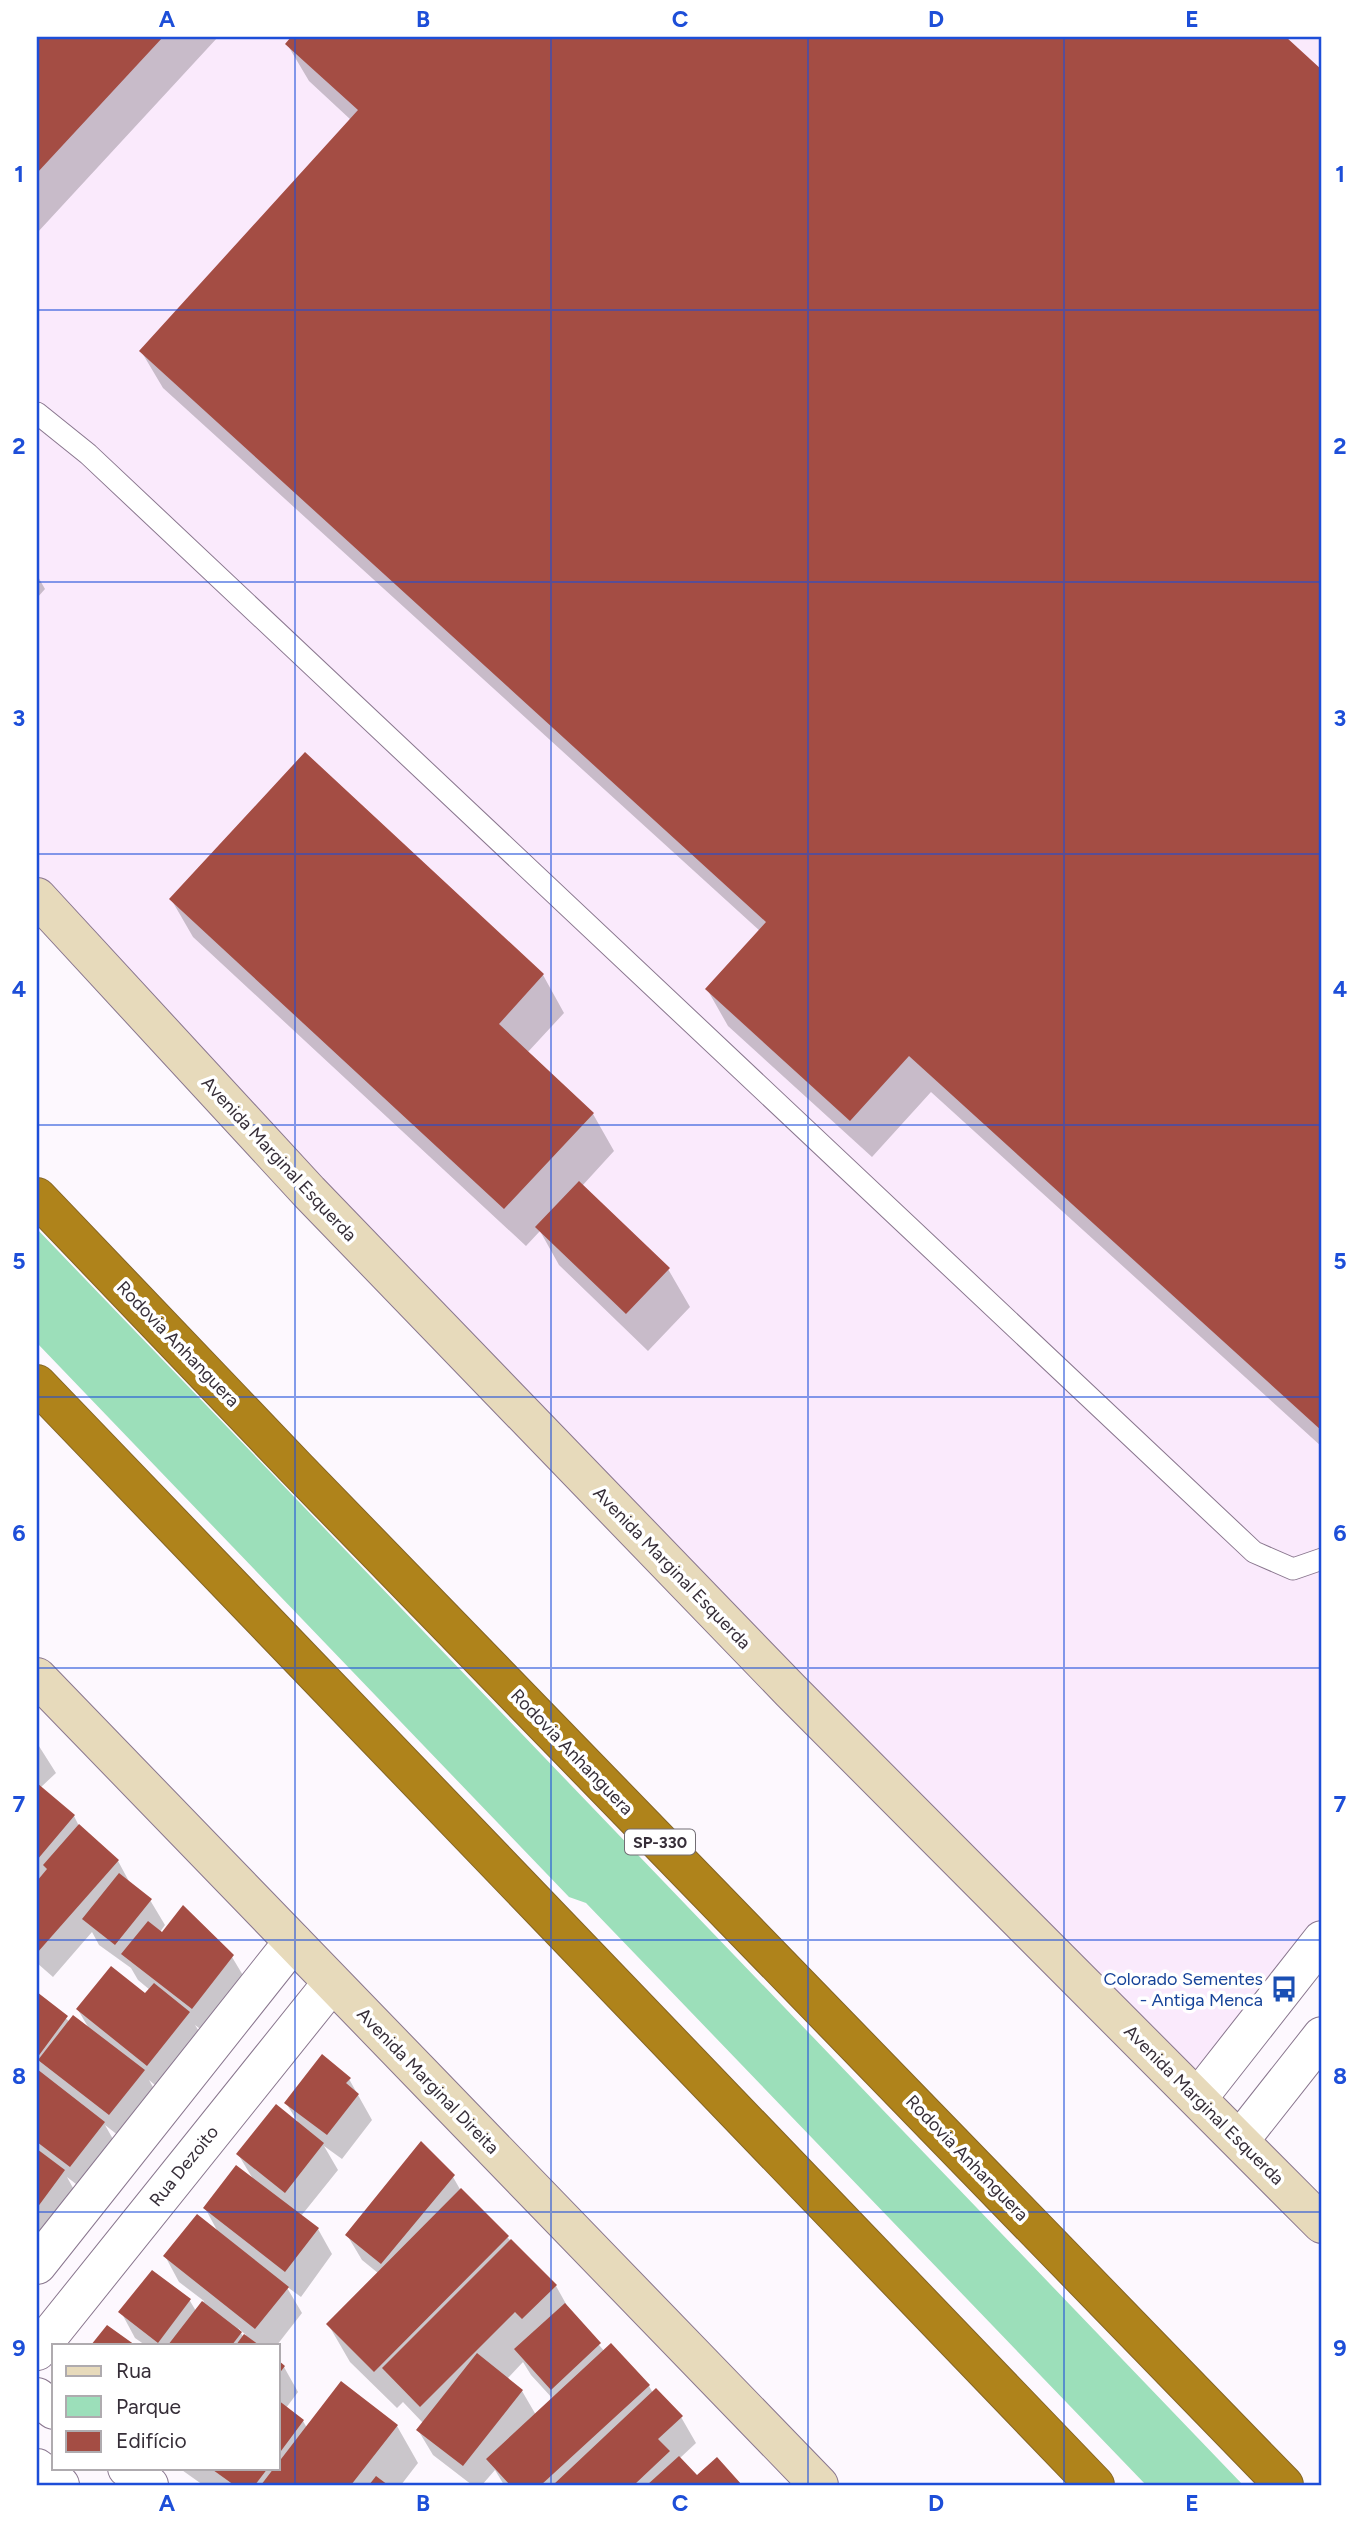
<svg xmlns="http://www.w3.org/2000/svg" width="1359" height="2522" font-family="Figtree,sans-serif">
  <rect width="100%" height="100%" fill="#fdf8fe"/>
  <path fill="#faeafc" d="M 37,37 L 1322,37 L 1322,1921 L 1195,2082 L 37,897 Z"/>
  <path fill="#9cdfba" d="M 37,1229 L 1243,2485 L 1146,2485 L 586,1903 L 569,1897 L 37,1343 Z"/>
  <path fill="#0003" fill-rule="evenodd" d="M 37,37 L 218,37 L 37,233 Z
    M 293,37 L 1284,37 L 1322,72 L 1322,1447 L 931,1092 L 872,1157 L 728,1026 L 707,989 L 760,931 L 163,388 L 141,351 L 351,120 L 309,81 L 287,44 Z
    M 37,575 L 45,589 L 37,598 Z
    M 171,899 L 543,975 L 564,1013 L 527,1053 L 593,1114 L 614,1151 L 582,1186 L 668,1269 L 690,1307 L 648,1351 L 559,1265 L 540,1231 L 526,1246 L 193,937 Z
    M 37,1743 L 56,1773 L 40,1788 L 74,1816 L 80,1828 L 118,1861 L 131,1885 L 150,1900 L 165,1925 L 160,1932 L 232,1957 L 247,1982 L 207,2034 L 195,2025 L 204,2039 L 162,2091 L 149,2080 L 158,2096 L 124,2140 L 105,2125 L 118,2148 L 85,2191 L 67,2177 L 78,2197 L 37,2252 L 37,1994 L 70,2022 L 90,2030 L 78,2010 L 145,1996 L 150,1990 L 138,1980 L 131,1968 L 99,1945 L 92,1932 L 53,1977 L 37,1963 Z
    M 349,2079 L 372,2120 L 342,2159 L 324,2146 L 338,2170 L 301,2216 L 318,2229 L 332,2254 L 301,2297 L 286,2286 L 302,2313 L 277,2345 L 145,2345 L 135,2338 L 121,2312 L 153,2272 L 190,2301 L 196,2311 L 204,2301 L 179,2282 L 165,2256 L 219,2234 L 205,2208 L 253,2179 L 238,2154 L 299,2124 L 286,2103 ZM 238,2328 L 246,2335 L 244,2338 Z
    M 453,2177 L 461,2191 L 556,2286 L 570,2311 L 605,2352 L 649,2386 L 653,2393 L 681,2417 L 696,2443 L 679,2459 L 697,2478 L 717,2459 L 740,2485 L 504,2485 L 495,2470 L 482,2485 L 472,2485 L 433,2455 L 418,2430 L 423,2423 L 403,2402 L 397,2408 L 350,2362 L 328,2324 L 378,2273 L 362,2260 L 347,2235 ZM 523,2362 L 531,2375 L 553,2399 L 536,2415 L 522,2391 L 507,2379 Z
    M 278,2363 L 284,2367 L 298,2392 L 286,2408 L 303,2421 L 307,2428 L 397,2426 L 418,2463 L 401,2485 L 203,2485 L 179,2468 L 278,2468 Z"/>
  <path fill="#a44d44" d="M 37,37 L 163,37 L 37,173 Z
    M 291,37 L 1286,37 L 1322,70 L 1322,1431 L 909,1056 L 850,1121 L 705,989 L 766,922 L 139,351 L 358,110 L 285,44 Z
    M 305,752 L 544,974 L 499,1024 L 594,1113 L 504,1209 L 169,899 Z
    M 579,1181 L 670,1268 L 626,1314 L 535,1227 Z
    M 37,1783 L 75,1815 L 37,1860 Z
    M 79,1824 L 119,1860 L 37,1953 L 37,1881 L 47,1869 L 43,1865 Z
    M 119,1873 L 152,1899 L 115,1945 L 82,1919 Z
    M 183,1905 L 234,1955 L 192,2009 L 121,1954 L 148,1921 L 162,1932 Z
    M 111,1966 L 145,1993 L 154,1983 L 190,2012 L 147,2066 L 76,2009 Z
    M 37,1992 L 68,2016 L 37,2058 Z
    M 73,2015 L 145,2070 L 109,2115 L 38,2060 Z
    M 322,2054 L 351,2078 L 346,2083 L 359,2094 L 327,2135 L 284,2103 Z
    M 37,2069 L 105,2122 L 70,2167 L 37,2142 Z
    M 276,2104 L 324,2143 L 285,2193 L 236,2154 Z
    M 421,2141 L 455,2175 L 381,2264 L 345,2235 Z
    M 37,2149 L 65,2170 L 37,2208 Z
    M 236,2165 L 319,2228 L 285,2272 L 203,2208 Z
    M 461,2188 L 509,2236 L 374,2372 L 326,2324 Z
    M 197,2214 L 289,2287 L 255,2329 L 163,2256 Z
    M 511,2239 L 557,2285 L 522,2319 L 515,2312 L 420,2407 L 382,2368 Z
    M 152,2270 L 191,2299 L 158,2343 L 118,2312 Z
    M 202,2301 L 242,2332 L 232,2345 L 168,2345 Z
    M 565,2303 L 601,2343 L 551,2390 L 514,2349 Z
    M 107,2325 L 135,2345 L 91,2345 Z
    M 244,2334 L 259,2345 L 236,2345 Z
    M 611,2343 L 650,2385 L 541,2485 L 510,2485 L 486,2459 Z
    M 477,2353 L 523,2390 L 463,2466 L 416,2430 Z
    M 278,2360 L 285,2366 L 278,2375 Z
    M 341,2381 L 398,2425 L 351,2485 L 261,2485 L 274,2468 L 278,2468 L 278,2463 Z
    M 656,2388 L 683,2416 L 658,2439 L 670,2451 L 634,2485 L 553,2485 Z
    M 278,2400 L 304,2420 L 278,2455 Z
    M 679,2456 L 697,2475 L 717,2457 L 742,2485 L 647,2485 Z
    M 215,2468 L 268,2468 L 255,2485 L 234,2485 L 213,2470 Z
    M 376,2476 L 388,2485 L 369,2485 Z"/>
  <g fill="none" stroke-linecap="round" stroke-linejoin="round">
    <g stroke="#89768e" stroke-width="23">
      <path id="service" d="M 37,413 L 88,454 L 1254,1552 L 1293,1569 L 1322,1559"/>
    </g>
    <g stroke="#89768e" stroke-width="40">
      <path id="minor" d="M 1198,2098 L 1322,1940
        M 1240,2140 L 1322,2036
        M 37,2265 L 293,1942
        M 37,2351 L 332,1983
        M 37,2397 L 54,2410
        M 37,2468 L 60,2485
        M 127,2468 L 149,2485"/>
    </g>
    <g stroke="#89768e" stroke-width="40">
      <path id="secondary" d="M 37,897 L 309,1192 L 791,1691 L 1322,2224
        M 37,1677 C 296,1948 560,2214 819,2485"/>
    </g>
    <g stroke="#856525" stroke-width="40">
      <path id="motorway" d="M 37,1197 L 297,1469 L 1284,2485
        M 37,1384 L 1095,2485"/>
    </g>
    <use href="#service" stroke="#fff" stroke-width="21"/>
    <use href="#minor" stroke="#fff" stroke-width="38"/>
    <use href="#secondary" stroke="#e7dabb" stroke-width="38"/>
    <use href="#motorway" stroke="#af831b" stroke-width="38"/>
  </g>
  <path fill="none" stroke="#1d4ed8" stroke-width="2" stroke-opacity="0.55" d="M 295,37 L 295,2485M 551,37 L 551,2485M 808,37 L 808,2485M 1064,37 L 1064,2485M 37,310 L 1322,310M 37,582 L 1322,582M 37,854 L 1322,854M 37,1125 L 1322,1125M 37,1397 L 1322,1397M 37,1668 L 1322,1668M 37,1940 L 1322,1940M 37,2212 L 1322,2212"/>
  <defs>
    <g id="bus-bare" transform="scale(2.1)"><path d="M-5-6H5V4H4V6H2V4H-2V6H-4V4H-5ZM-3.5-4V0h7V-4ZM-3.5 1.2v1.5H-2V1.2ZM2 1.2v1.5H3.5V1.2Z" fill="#1a4fb4" stroke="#fff" stroke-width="2.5" paint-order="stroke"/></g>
  </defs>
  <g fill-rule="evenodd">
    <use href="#bus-bare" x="1284" y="1989"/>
  </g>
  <g text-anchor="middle" stroke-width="7" stroke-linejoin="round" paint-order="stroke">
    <rect fill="#fff" stroke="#726d74" stroke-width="2" x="625" y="1829.5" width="70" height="25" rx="5"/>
    <g font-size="16" font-weight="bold" fill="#362e38">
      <text x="660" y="1848">SP-330</text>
    </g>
    <g font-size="18" fill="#362e38" stroke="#fff">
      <text transform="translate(279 1159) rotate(47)" y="6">Avenida Marginal Esquerda</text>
      <text transform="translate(178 1344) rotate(46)" y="6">Rodovia Anhanguera</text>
      <text transform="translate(672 1568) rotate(46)" y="6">Avenida Marginal Esquerda</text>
      <text transform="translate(572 1752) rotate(46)" y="6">Rodovia Anhanguera</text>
      <text transform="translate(428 2081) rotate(46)" y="6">Avenida Marginal Direita</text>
      <text transform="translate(1204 2105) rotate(45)" y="6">Avenida Marginal Esquerda</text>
      <text transform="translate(967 2158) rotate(46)" y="6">Rodovia Anhanguera</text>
      <text transform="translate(184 2166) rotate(-51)" y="6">Rua Dezoito</text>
    </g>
    <g font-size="18" fill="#164399" stroke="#fff" text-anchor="end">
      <text x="1263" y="1985">Colorado Sementes<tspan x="1263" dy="21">- Antiga Menca</tspan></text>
    </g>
  </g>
  <rect width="1359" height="2522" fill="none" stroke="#ffffff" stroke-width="77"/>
  <rect x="52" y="2344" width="228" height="126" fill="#ffffff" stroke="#afabaf" stroke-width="2"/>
  <rect x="66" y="2366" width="35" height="10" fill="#e7dabb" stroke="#afabaf" stroke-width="2"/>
  <text x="116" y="2378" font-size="21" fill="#362e38">Rua</text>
  <rect x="66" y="2396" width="35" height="21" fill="#9cdfba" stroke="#afabaf" stroke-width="2"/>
  <text x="116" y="2414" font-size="21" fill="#362e38">Parque</text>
  <rect x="66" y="2431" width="35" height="21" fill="#a44d44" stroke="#afabaf" stroke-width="2"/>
  <text x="116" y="2448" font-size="21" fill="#362e38">Edifício</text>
  <rect x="38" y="38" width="1282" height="2446" fill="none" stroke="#1d4ed8" stroke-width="2.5"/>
  <g font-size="23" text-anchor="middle" font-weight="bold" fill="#1d4ed8">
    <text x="167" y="27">A</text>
    <text x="423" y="27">B</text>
    <text x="680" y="27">C</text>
    <text x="936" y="27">D</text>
    <text x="1192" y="27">E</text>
    <text x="19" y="182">1</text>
    <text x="1340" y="182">1</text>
    <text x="19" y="454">2</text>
    <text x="1340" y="454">2</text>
    <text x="19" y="726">3</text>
    <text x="1340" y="726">3</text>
    <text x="19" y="997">4</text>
    <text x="1340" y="997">4</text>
    <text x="19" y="1269">5</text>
    <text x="1340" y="1269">5</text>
    <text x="19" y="1541">6</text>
    <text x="1340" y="1541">6</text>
    <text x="19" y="1812">7</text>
    <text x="1340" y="1812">7</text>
    <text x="19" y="2084">8</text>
    <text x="1340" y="2084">8</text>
    <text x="19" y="2356">9</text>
    <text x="1340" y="2356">9</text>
    <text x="167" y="2511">A</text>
    <text x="423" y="2511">B</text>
    <text x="680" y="2511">C</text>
    <text x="936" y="2511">D</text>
    <text x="1192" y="2511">E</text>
  </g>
</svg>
